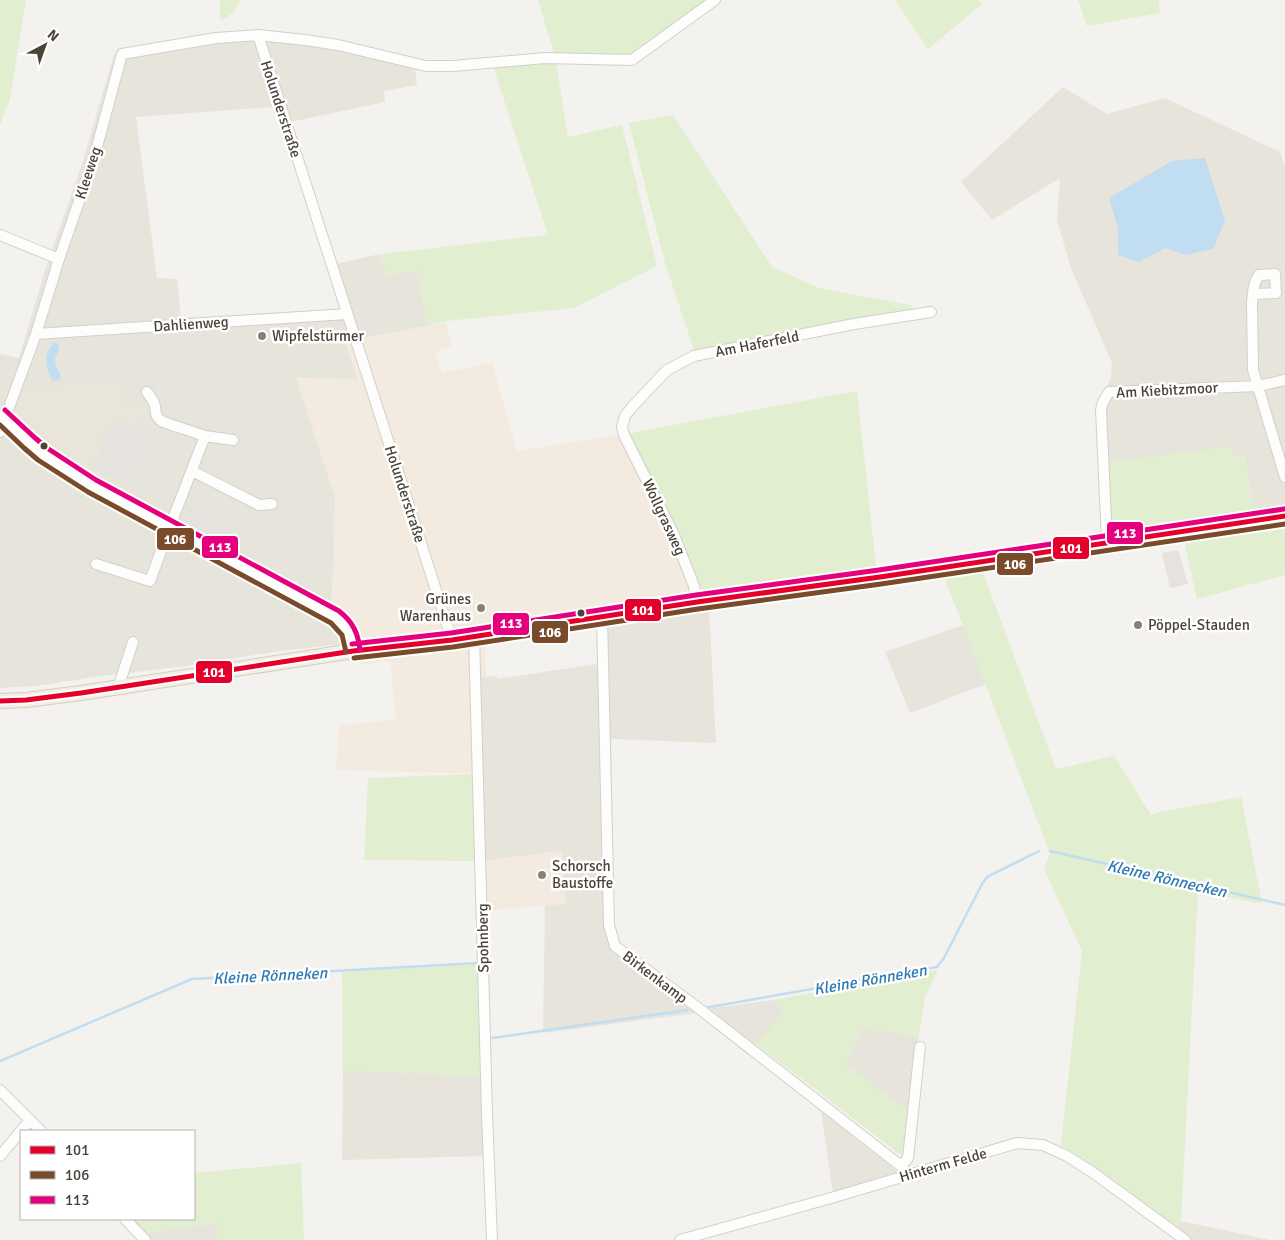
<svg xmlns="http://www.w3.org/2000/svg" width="1285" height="1240" font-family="Signika,sans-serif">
  <rect width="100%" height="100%" fill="#f4f2ee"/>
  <path fill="#e7e4dc" d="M 278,34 L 414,60 L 417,85 L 384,91 L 385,102 L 281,124 L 275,107 L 136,117 L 157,278 L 177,279 L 181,318 L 340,309 L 327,266 L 380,254 L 386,275 L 417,271 L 428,326 L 345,341 L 358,380 L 297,378 L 335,497 L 334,560 L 331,607 L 361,633 L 361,642 L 280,651 L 186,666 L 94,677 L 37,686 L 0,688 L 0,354 L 19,358 L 46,267 L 83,161 L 114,54 L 223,36 Z
    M 1063,87 L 1107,114 L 1165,98 L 1280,152 L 1285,168 L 1285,522 L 1257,526 L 1253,511 L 1245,456 L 1100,463 L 1098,405 L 1111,378 L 1112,363 L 1071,268 L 1057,220 L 1060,178 L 992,220 L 961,182 Z
    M 709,605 L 716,743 L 611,739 L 614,924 L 619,944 L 706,1009 L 774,1000 L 784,1013 L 747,1054 L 696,1013 L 543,1033 L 545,905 L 565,903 L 561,851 L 476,862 L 473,677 L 497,676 L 497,679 L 597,664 L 597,623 Z
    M 963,625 L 986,684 L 910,713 L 885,652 Z
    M 862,1028 L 919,1036 L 911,1113 L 844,1064 Z
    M 343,1070 L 481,1076 L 484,1156 L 342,1160 Z
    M 821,1111 L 898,1172 L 833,1193 Z
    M 1181,1221 L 1270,1240 L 1175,1240 L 1169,1236 Z
    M 217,1223 L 218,1240 L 151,1240 L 144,1233 Z"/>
  <path fill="#f3ebdf" d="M 446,323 L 452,346 L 435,352 L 442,373 L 492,362 L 517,451 L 629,433 L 686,551 L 709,605 L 485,640 L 486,676 L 474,677 L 477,774 L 336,770 L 339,726 L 396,719 L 390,661 L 360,665 L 361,633 L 331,607 L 334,560 L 335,497 L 296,378 L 358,380 L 344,341 Z
    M 562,851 L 565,904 L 479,911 L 476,862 Z"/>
  <path fill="#eae5da" d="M 120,383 L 120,390 L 124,390 L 125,403 L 138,403 L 141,399 L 150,405 L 150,414 L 140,428 L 120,422 L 110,430 L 107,431 L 91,478 L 38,438 L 15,418 L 25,387 L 63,384 Z"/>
  <path fill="#e1eecf" d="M 0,0 L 26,0 L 10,99 L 0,125 Z
    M 220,0 L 240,0 L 233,13 L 223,20 L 220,18 Z
    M 538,0 L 712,0 L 630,56 L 555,56 Z
    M 895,0 L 979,0 L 982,4 L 928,49 Z
    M 1078,0 L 1159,0 L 1160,13 L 1087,26 Z
    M 556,63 L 568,137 L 622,125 L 657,266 L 574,308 L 446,321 L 428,326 L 417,271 L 386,275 L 380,254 L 548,235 L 493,66 Z
    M 673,115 L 772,267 L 819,288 L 909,305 L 918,311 L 695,353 L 665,263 L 629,123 Z
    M 857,391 L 876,566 L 703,593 L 686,551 L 629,433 Z
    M 1232,446 L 1233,456 L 1245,456 L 1253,511 L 1111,531 L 1107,462 Z
    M 1285,522 L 1285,575 L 1197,599 L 1183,536 Z
    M 981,567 L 1056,769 L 1114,756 L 1151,815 L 1160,812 L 1241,797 L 1262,904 L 1198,891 L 1181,1221 L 1175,1228 L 1099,1171 L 1061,1145 L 1082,951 L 1044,869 L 1050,854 L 963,625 L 942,572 Z
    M 477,774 L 476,862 L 470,861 L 364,860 L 368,778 Z
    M 477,964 L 481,1076 L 343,1070 L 342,972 Z
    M 938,970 L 925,997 L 919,1036 L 862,1028 L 844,1064 L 911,1113 L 907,1151 L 902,1156 L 756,1044 L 784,1013 L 774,1000 Z
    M 301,1163 L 304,1240 L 218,1240 L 217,1223 L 144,1233 L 131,1219 L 194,1219 L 194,1173 Z"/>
  <path fill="#e6e3df" d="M 120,422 L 151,432 L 133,484 L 94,470 L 107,431 L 110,430 Z
    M 189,504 L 235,532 L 227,548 L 183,526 L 184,513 Z
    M 1178,550 L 1188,584 L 1170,588 L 1162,553 Z"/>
  <path fill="#c0ddf1" d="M 1205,158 L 1225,221 L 1213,249 L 1186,255 L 1165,248 L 1139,262 L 1118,255 L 1118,228 L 1109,198 L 1172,161 Z
    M 55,342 L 59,345 C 60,351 55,355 55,361 C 56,368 60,371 61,378 L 58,380 L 53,381 C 45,368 43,352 55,342 Z"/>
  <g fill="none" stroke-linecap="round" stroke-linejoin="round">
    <path stroke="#c0ddf1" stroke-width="2.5" d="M 1050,851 L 1285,905
      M 704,1008 L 937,967 L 944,958 L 982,884 L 987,877 L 1039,851
      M 492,1038 L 687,1010
      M 0,1061 L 192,979 L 478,963"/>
    <g stroke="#d2d0cb" stroke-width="12">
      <path id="minor" d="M 258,35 L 452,640
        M 0,235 L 59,259
        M 1253,294 L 1276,293 L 1275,274 L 1259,275 C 1253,283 1253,293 1252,303 L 1253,370 L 1285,477
        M 36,334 L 347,314
        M 147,392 C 149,395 153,400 154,403 C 158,413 152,414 163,422 L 205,436 L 233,440
        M 2,416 L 29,443 L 43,454 L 92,486 L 335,617 C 349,628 351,634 353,651
        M 0,432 L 36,334 L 59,259 L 94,158 L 122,54 L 216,38 L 258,35 L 305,40 L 338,45 L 426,66 L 453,66 L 545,58 L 632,60 L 715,0
        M 192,471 L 259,505 L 272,504
        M 1107,542 L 1101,410 L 1103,402 L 1109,392 L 1258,386 L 1285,380
        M 96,564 L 150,581 L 169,529 L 205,436
        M 697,602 L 694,586 L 674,535 L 624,435 L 622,427 L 625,416 L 632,407 L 667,370 L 694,356 L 854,324 L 931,312
        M 602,617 L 609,925 L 615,946 L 701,1010 L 901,1166 L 908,1175
        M 474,636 L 487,1113 L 492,1240
        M 118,688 L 133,642
        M 0,1090 L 41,1131
        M 0,1156 L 30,1120
        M 901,1166 L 908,1158 L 920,1047
        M 125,1219 L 145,1240
        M 680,1240 L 831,1198 L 1017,1143 L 1043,1145 L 1067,1156 L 1095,1174 L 1185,1240"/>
    </g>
    <g stroke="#d6cebb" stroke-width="16">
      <path id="major" d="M 0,701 L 26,700 L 81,693 L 353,651 L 452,640 L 697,602 L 880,577 L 1285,516"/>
    </g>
    <use href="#minor" stroke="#fdfdfc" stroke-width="10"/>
    <use href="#major" stroke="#f2efe6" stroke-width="14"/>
    <g stroke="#fff" stroke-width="9">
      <path id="bus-1" d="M 0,701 L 26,700 L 81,693 L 353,651 L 452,640 L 697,602 L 880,577 L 1285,516"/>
    </g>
    <g stroke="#fff" stroke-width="9">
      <path id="bus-2" d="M 0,425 L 24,448 L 38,460 L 88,492 L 331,623 L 342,635 L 346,652
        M 354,658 L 453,647 L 698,609 L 881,584 L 1285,524"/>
    </g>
    <g stroke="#fff" stroke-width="9">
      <path id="bus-3" d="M 5,410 L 34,437 L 47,448 L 96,480 L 339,611 C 353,622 358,633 360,650
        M 352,644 L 451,633 L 696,595 L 879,570 L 1284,509"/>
    </g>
    <use href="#bus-1" stroke="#e4002b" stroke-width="5"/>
    <use href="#bus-2" stroke="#7a4b2a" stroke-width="5"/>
    <use href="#bus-3" stroke="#e5007d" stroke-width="5"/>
  </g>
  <g fill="#868178" stroke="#fff" stroke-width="2">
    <circle cx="262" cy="336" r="5"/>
    <circle cx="481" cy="608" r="5"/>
    <circle cx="1138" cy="625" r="5"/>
    <circle cx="542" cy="875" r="5"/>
  </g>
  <g fill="#4b4439" stroke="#fff" stroke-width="2">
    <circle cx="44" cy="446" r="4.5"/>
    <circle cx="581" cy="613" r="4.5"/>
  </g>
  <g text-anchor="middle" stroke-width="5" stroke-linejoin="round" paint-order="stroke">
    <g font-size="15" fill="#4b4439" stroke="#fff">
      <text transform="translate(281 109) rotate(72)" y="5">Holunderstraße</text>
      <text transform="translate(88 173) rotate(-72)" y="5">Kleeweg</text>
      <text transform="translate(191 324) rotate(-4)" y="5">Dahlienweg</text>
      <text transform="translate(757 344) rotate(-11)" y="5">Am Haferfeld</text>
      <text transform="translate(1167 390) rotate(-3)" y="5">Am Kiebitzmoor</text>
      <text transform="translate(405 494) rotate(72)" y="5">Holunderstraße</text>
      <text transform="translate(664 517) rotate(65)" y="5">Wollgrasweg</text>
      <text transform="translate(483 938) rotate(-91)" y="5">Spohnberg</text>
      <text transform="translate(655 977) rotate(37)" y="5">Birkenkamp</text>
      <text transform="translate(943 1165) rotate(-16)" y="5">Hinterm Felde</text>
    </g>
    <g font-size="15" fill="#4b4439" stroke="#fff" text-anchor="start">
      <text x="272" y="341">Wipfelstürmer</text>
      <text x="471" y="604" text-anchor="end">Grünes<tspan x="471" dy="17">Warenhaus</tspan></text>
      <text x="1148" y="630">Pöppel-Stauden</text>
      <text x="552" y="871">Schorsch<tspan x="552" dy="17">Baustoffe</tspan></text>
    </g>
    <g font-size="16" font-style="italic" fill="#2e7ab2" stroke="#fff">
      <text transform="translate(1167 878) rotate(13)" y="6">Kleine Rönnecken</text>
      <text transform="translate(270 975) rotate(-3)" y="6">Kleine Rönneken</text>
      <text transform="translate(870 979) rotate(-10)" y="6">Kleine Rönneken</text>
    </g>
  </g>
  <g stroke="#fff" stroke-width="2">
    <rect x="1106" y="521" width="38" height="24" rx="5" fill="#e5007d"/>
    <rect x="156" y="527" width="39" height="24" rx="5" fill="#7a4b2a"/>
    <rect x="201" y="535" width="38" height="24" rx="5" fill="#e5007d"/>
    <rect x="1052" y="536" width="38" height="24" rx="5" fill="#e4002b"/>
    <rect x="996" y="552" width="38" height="24" rx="5" fill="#7a4b2a"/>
    <rect x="624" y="598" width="38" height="24" rx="5" fill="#e4002b"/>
    <rect x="492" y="612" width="38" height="24" rx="5" fill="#e5007d"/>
    <rect x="531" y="620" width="38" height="24" rx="5" fill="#7a4b2a"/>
    <rect x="195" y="660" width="38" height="24" rx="5" fill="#e4002b"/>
  </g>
  <g font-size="14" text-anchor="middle" font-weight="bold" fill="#fff">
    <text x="1125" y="538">113</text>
    <text x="175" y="544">106</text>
    <text x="220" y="552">113</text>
    <text x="1071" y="553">101</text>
    <text x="1015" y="569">106</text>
    <text x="643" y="615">101</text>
    <text x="511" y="628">113</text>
    <text x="550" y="637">106</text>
    <text x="214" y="677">101</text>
  </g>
  <rect x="20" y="1130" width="175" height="90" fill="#ffffff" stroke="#b7b4b0"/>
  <rect x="30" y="1146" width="25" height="8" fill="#e4002b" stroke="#b7b4b0"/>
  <text x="65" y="1155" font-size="15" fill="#4b4439">101</text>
  <rect x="30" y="1171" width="25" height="8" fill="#7a4b2a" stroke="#b7b4b0"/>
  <text x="65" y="1180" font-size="15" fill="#4b4439">106</text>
  <rect x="30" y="1196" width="25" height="8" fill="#e5007d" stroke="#b7b4b0"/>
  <text x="65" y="1205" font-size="15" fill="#4b4439">113</text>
  <g transform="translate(45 45) rotate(41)" stroke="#ffffff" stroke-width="4" paint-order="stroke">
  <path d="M0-4L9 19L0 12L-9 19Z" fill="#4b4439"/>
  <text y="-8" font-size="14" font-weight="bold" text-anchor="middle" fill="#4b4439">N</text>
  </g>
</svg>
